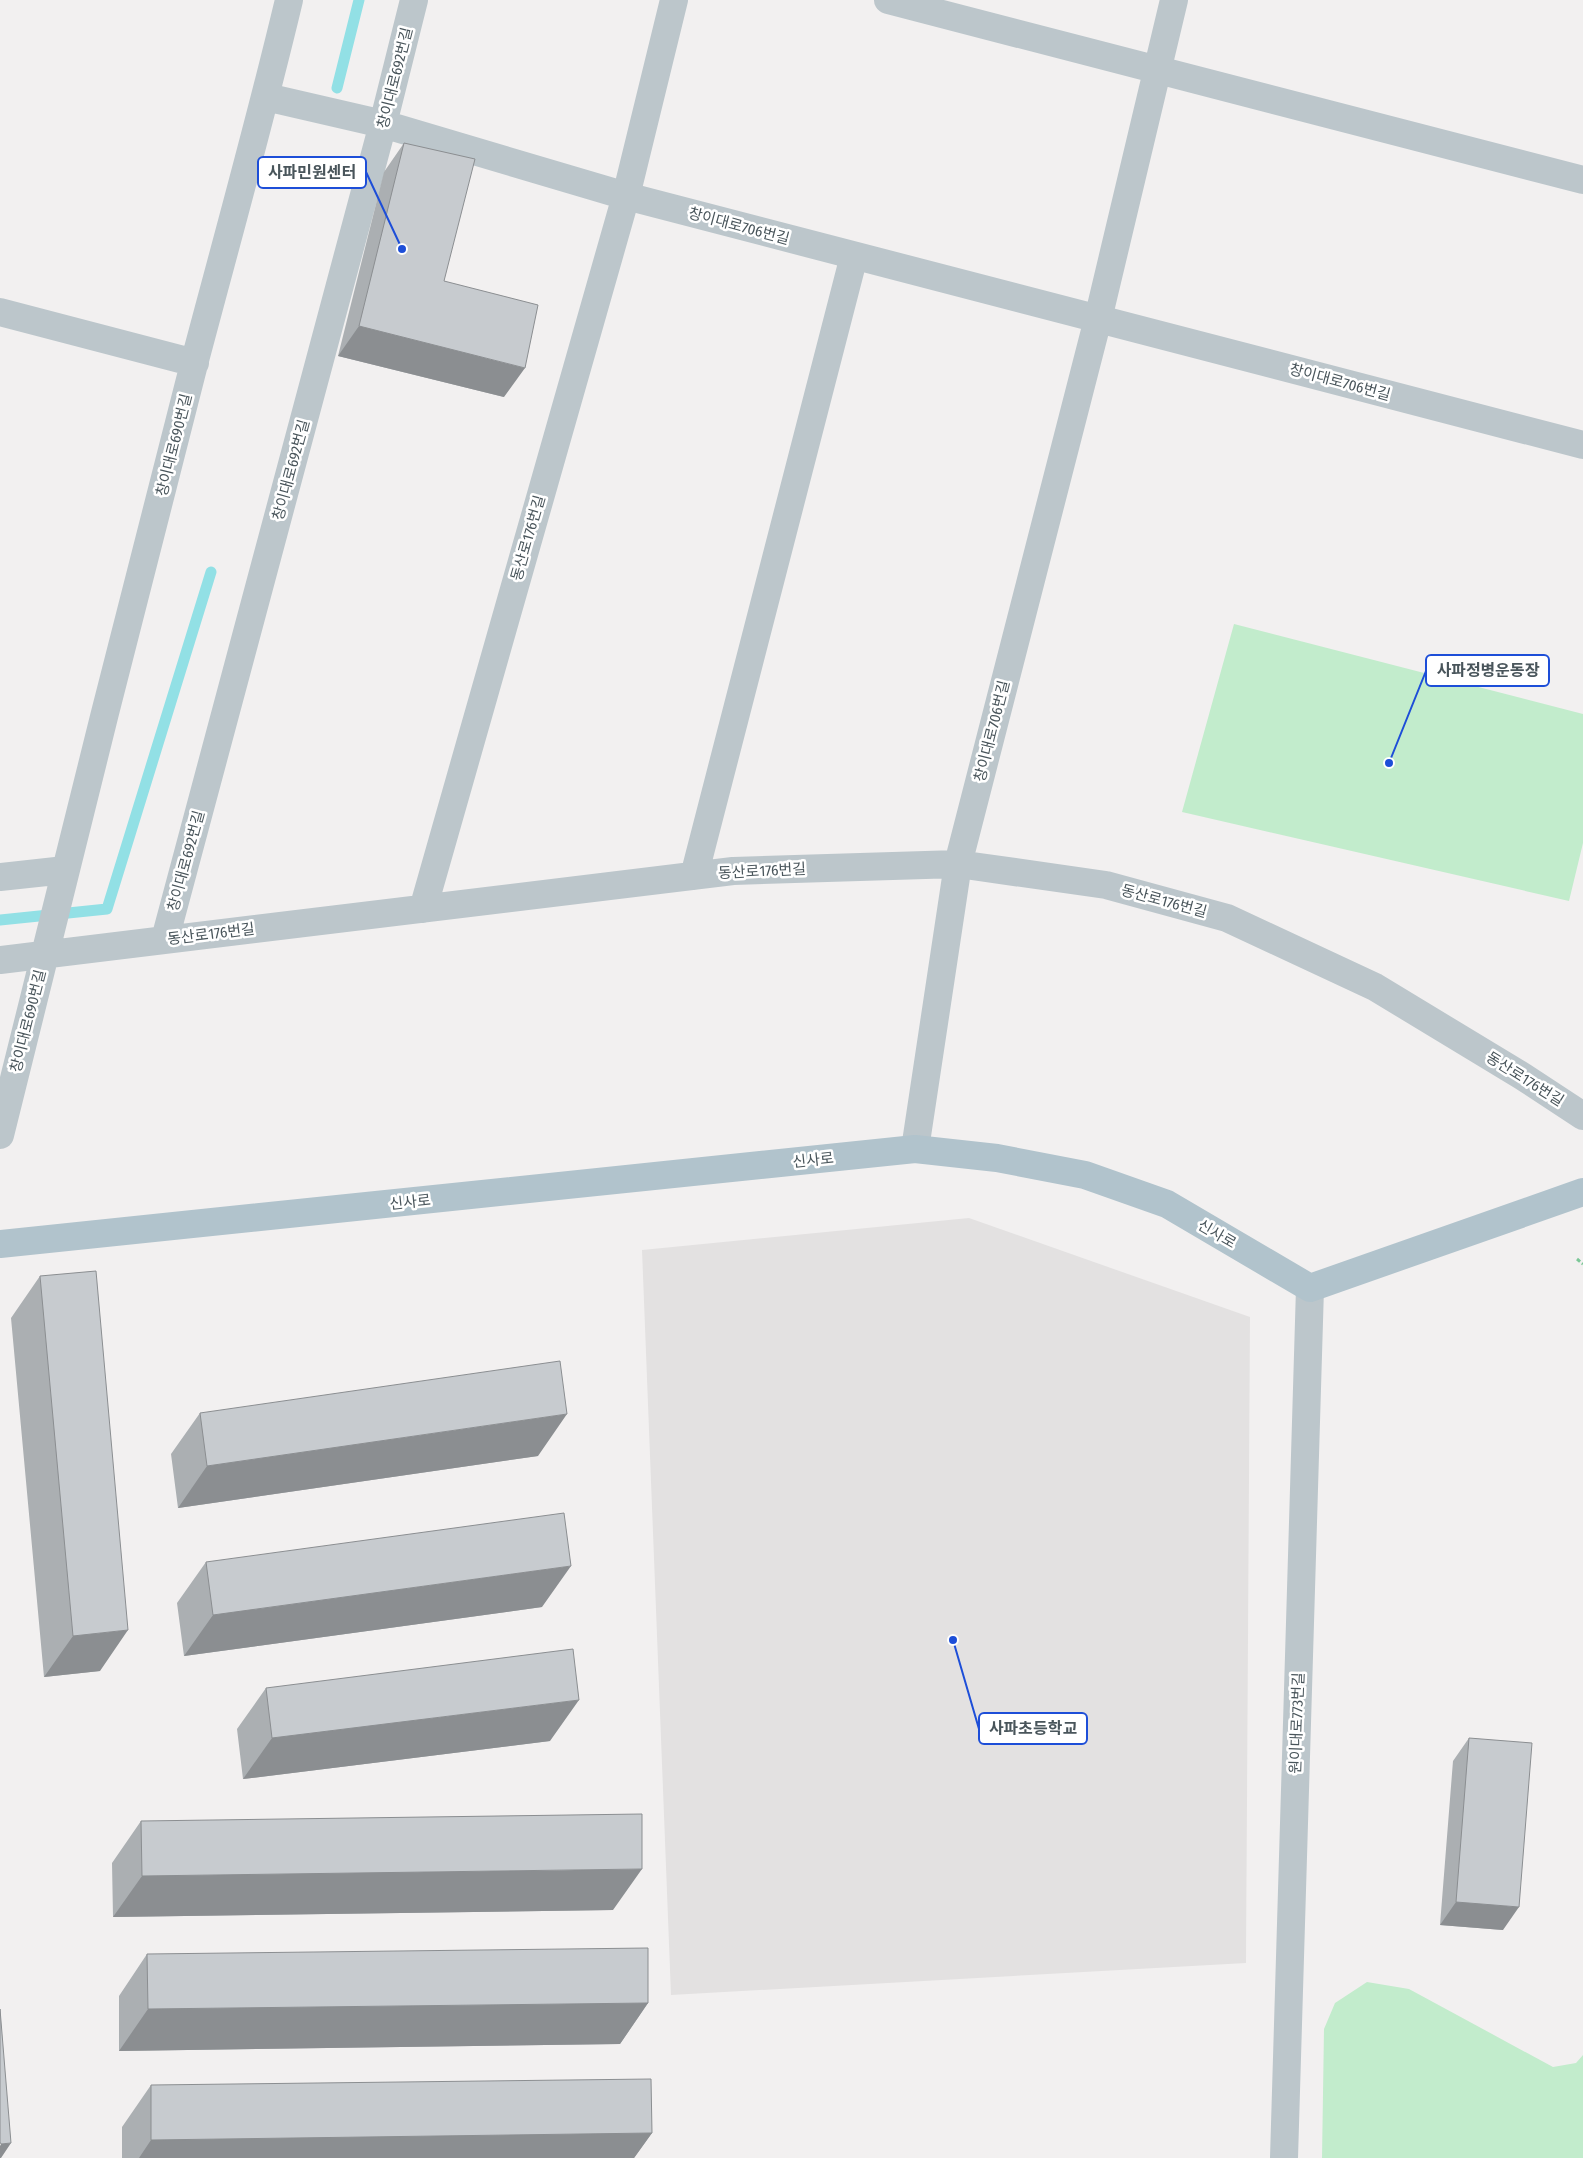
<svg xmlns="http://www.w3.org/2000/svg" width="1583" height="2158" font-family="'Fira Sans Condensed','Noto Sans KR',sans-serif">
  <rect width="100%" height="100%" fill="#f2f0f0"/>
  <path fill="#e3e1e1" d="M 969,1218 L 1250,1317 L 1246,1963 L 671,1995 L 642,1250 Z"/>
  <path fill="#c2eccc" d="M 1234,624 L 1583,714 L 1583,843 L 1569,901 L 1182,812 Z
    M 1367,1982 L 1409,1989 L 1553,2067 L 1576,2063 L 1583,2055 L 1583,2158 L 1322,2158 L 1324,2029 L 1335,2003 Z"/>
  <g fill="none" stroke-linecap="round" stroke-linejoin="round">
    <path stroke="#92e0e5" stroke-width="11" d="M 337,88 L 359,0
      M 0,920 L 107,909 L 211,572"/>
    <path stroke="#7cc797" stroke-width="3" stroke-dasharray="4 2.5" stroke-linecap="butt" d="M 1577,1259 L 1583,1264"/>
    <path stroke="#bcc6cb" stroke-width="28" d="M 888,0 L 1583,180
      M 266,97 L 383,124 L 626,196 L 1583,445
      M 0,312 L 195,363
      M 694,876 L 854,256
      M 0,877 L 65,870
      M 423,909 L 626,196 L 674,0
      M 165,939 L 383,124 L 414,0
      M 0,960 L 733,871 L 958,864 L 1106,885 L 1227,918 L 1375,987 L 1522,1076 L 1583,1116
      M 0,1135 C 63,877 128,621 194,364 C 226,243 260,122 289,0
      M 915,1149 L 958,864 L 1098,319 L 1174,0
      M 1284,2158 L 1310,1288"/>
    <path stroke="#b1c3cc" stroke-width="28" d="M 0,1244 L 915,1149 L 997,1158 L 1085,1175 L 1167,1204 L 1310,1288 L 1583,1192"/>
  </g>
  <path fill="#abafb2" d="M 404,143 L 444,281 L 504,397 L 338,356 L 384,172 Z
    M 40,1276 L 100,1671 L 44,1677 L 11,1318 Z
    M 200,1413 L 538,1456 L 178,1508 L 171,1454 Z
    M 206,1562 L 542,1607 L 184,1656 L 177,1603 Z
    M 266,1688 L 550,1741 L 243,1779 L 237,1729 Z
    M 1469,1738 L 1503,1930 L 1440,1925 L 1453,1761 Z
    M 141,1821 L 613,1910 L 113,1917 L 112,1863 Z
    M 147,1954 L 648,2003 L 620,2044 L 119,2051 L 119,1996 Z
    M 151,2085 L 652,2133 L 634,2158 L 122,2158 L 122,2127 Z"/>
  <path fill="#8b8e91" d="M 359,326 L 525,368 L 504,397 L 338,356 Z
    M 567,1414 L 538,1456 L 178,1508 L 207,1466 Z
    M 571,1566 L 542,1607 L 184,1656 L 213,1615 Z
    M 128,1630 L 100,1671 L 44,1677 L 73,1636 Z
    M 579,1700 L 550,1741 L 243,1779 L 272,1738 Z
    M 642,1869 L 613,1910 L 113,1917 L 142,1876 Z
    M 1456,1902 L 1519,1907 L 1503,1930 L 1440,1925 Z
    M 648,2003 L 620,2044 L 119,2051 L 148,2009 Z
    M 652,2133 L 634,2158 L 139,2158 L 151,2140 Z
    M 11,2143 L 1,2158 L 0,2158 L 0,2146 L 1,2144 Z"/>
  <path fill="#c7cbcf" stroke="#8b8e91" d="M 404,143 L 475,159 L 444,281 L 538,305 L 525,368 L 359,326 Z
    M 96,1271 L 128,1630 L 73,1636 L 40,1276 Z
    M 560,1361 L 567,1414 L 207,1466 L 200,1413 Z
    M 564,1513 L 571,1566 L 213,1615 L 206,1562 Z
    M 573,1649 L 579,1700 L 272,1738 L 266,1688 Z
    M 1469,1738 L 1532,1743 L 1519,1907 L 1456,1902 Z
    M 642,1814 L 642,1869 L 142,1876 L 141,1821 Z
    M 648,1948 L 648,2003 L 148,2009 L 147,1954 Z
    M 0,2009 L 11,2143 L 1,2144 L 0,2142 Z
    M 651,2079 L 652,2133 L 151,2140 L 151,2085 Z"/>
  <g text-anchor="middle" stroke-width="5" stroke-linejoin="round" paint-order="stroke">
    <g font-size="15" fill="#49555b" stroke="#fff">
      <text transform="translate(395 78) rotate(-76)" y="5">창이대로692번길</text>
      <text transform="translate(739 226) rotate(15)" y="5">창이대로706번길</text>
      <text transform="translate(1340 382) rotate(15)" y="5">창이대로706번길</text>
      <text transform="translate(174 445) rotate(-76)" y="5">창이대로690번길</text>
      <text transform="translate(291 470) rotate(-75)" y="5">창이대로692번길</text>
      <text transform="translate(528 538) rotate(-74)" y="5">동산로176번길</text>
      <text transform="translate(992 731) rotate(-76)" y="5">창이대로706번길</text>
      <text transform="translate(186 861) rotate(-75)" y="5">창이대로692번길</text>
      <text transform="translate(762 871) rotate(-3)" y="5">동산로176번길</text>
      <text transform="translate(1164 901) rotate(15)" y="5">동산로176번길</text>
      <text transform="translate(211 934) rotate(-7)" y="5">동산로176번길</text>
      <text transform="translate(28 1021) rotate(-76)" y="5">창이대로690번길</text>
      <text transform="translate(1525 1079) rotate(32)" y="5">동산로176번길</text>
      <text transform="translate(813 1160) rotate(-6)" y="5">신사로</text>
      <text transform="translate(410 1202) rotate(-6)" y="5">신사로</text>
      <text transform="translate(1217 1234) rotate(30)" y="5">신사로</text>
      <text transform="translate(1297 1723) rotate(-88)" y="5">원이대로773번길</text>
    </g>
  </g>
  <path fill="none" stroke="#1d4ed8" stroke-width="2" d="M402 249L366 172M1389 763L1426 671M953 1640L979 1729"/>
  <g fill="#1d4ed8" stroke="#fff" stroke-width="2">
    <circle cx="402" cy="249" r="5"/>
    <circle cx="1389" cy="763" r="5"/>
    <circle cx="953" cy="1640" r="5"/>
  </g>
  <g fill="#fff" stroke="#1d4ed8" stroke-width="2">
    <rect x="258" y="157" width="108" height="31" rx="5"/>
    <rect x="1426" y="655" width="123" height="31" rx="5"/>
    <rect x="979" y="1713" width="108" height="31" rx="5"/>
  </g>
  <g font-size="16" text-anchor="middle" font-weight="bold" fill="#49555b">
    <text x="312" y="178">사파민원센터</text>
    <text x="1488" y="676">사파정병운동장</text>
    <text x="1033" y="1734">사파초등학교</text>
  </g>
</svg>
